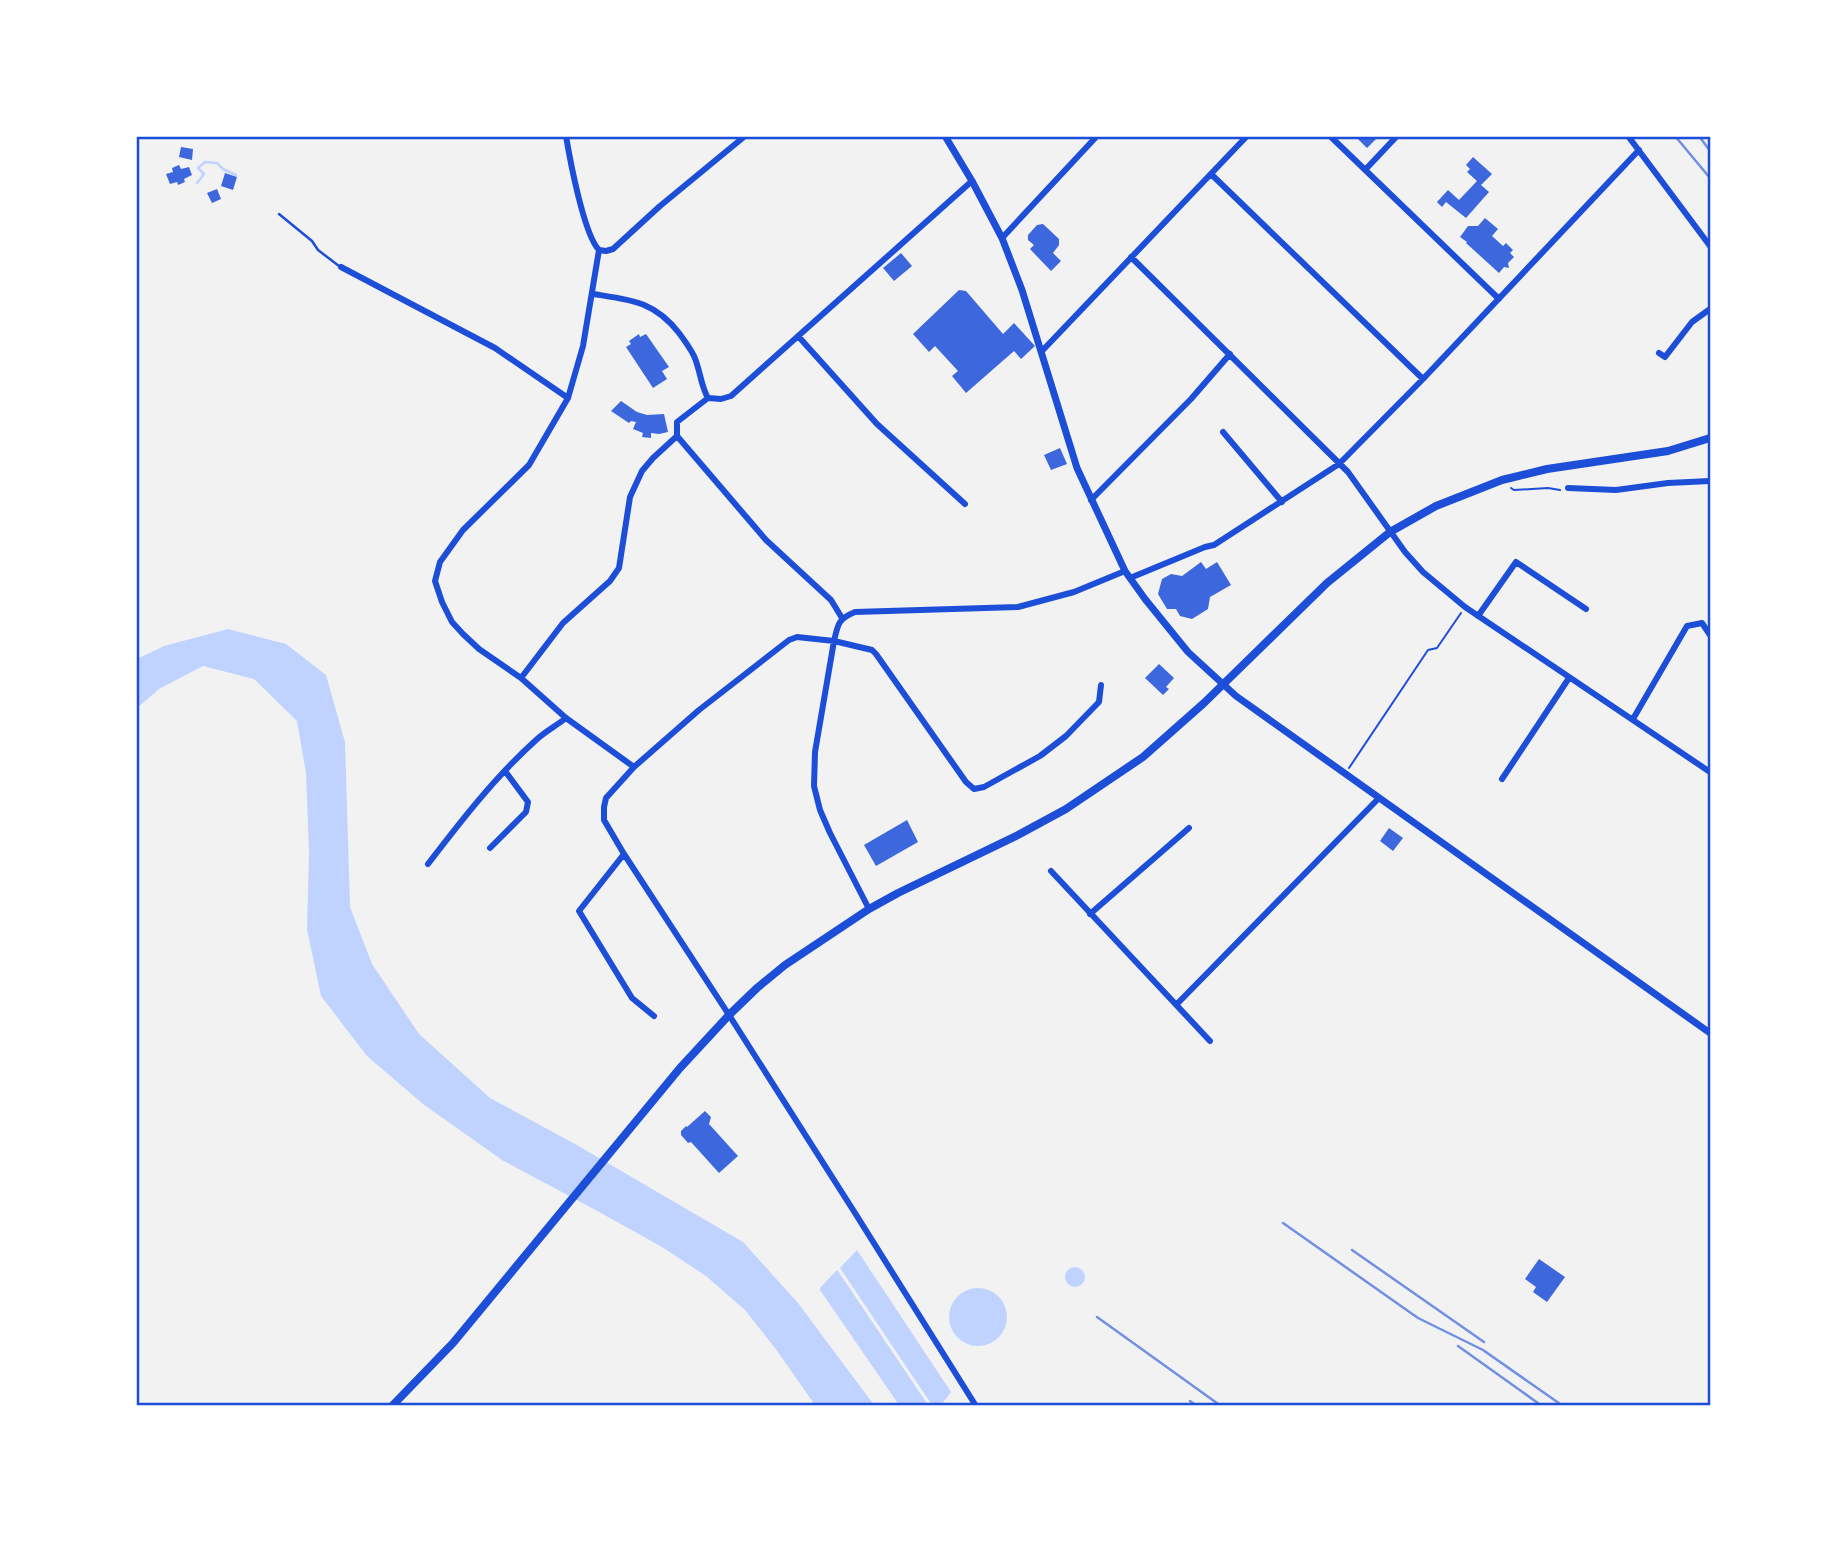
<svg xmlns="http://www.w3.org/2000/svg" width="1847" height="1542" font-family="Quicksand,sans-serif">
  <rect width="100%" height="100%" fill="#f2f2f2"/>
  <path fill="#bfd3fe" d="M 228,629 L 286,644 L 326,675 L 345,742 L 350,907 L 372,964 L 419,1034 L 490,1098 L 575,1144 L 743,1242 L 798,1303 L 874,1405 L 815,1405 L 775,1348 L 745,1310 L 706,1276 L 662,1247 L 601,1213 L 502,1160 L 423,1104 L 367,1056 L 321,996 L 307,929 L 309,853 L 306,773 L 297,721 L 254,679 L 203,666 L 159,689 L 137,708 L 137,659 L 164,646 Z
    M 857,1250 L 951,1392 L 941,1405 L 932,1405 L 840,1268 Z
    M1065 1277a10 10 0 1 1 20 0a10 10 0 1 1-20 0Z
    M 837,1270 L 838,1271 L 928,1405 L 899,1405 L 820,1290 L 820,1288 Z
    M949 1317a29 29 0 1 1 58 0a29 29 0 1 1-58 0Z"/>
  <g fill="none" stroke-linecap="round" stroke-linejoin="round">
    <path stroke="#bfd3fe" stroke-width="2.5" d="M 197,183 L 204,174 L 198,168 L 205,162 L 217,163 L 223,169 L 236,175"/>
  </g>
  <path fill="#3d67dc" d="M 1355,136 L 1379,136 L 1367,148 Z
    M 181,147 L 193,149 L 192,160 L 179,157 Z
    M 1473,157 L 1492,174 L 1481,185 L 1489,192 L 1466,218 L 1446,202 L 1442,207 L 1437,202 L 1448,190 L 1459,200 L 1477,181 L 1467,172 L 1470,169 L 1466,165 Z
    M 179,165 L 181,169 L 189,167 L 192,175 L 184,179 L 185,182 L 178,185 L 177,182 L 170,184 L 166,174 L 173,172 L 172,168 Z
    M 225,173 L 237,177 L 233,190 L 221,186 Z
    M 217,189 L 221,199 L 212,203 L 207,193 Z
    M 1485,218 L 1498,229 L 1492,236 L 1503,246 L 1506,243 L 1513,250 L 1510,253 L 1514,257 L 1508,263 L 1509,268 L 1504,267 L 1499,273 L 1466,243 L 1467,242 L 1460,237 L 1468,226 L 1478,226 Z
    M 1043,224 L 1059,239 L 1059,245 L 1053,253 L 1061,261 L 1051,271 L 1030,249 L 1034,245 L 1028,240 L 1028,235 L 1037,225 Z
    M 901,253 L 912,266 L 894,281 L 883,268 Z
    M 959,290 L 966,291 L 1003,334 L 1014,323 L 1035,346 L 1021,359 L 1014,351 L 966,393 L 952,376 L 958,371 L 935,346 L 929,352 L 913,334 Z
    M 639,334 L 640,337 L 646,334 L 669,367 L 662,371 L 667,379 L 653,388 L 626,347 L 631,344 L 629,341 Z
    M 621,401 L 637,412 L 647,415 L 664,414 L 668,432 L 659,434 L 651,433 L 651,438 L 642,437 L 643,433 L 633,429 L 636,422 L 631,421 L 629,423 L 611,411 Z
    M 1060,448 L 1067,464 L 1051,470 L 1044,455 Z
    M 1201,562 L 1206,569 L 1217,562 L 1231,585 L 1210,597 L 1208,609 L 1192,619 L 1180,616 L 1176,609 L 1167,609 L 1158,594 L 1162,579 L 1171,574 L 1182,576 Z
    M 1159,664 L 1174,678 L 1166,687 L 1169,689 L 1163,695 L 1145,678 Z
    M 907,820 L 918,842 L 876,866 L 864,845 Z
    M 1389,828 L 1403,838 L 1393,851 L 1380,841 Z
    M 705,1111 L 711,1117 L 709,1124 L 738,1156 L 719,1173 L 691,1142 L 688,1143 L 681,1135 L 681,1131 L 686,1126 L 687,1127 Z
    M 1539,1259 L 1565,1277 L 1547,1302 L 1533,1292 L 1536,1287 L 1525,1279 Z"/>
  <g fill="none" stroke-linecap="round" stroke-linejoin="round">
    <path stroke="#1d4ed8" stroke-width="2" d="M 1511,488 L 1514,490 L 1548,488 L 1560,490
      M 1349,768 L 1428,650 L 1437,648 L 1461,613"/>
    <path stroke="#1d4ed8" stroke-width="2.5" d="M 279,214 L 312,241 L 318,250 L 339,266"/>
    <path stroke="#1d4ed8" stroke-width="6" d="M 566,136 C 570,160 584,235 599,250
      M 1330,136 L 1499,299
      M 1628,136 L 1710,246
      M 1365,170 L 1397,136
      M 1211,174 L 1423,379
      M 1002,238 L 1097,136
      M 599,250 L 583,346 L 568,398 L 529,465 L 463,530 L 440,562 L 435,581 L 442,602 L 452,622 L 463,634 L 479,649 L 521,678 L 566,718 L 634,767
      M 599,250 L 606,251 L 613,249 L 660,206 L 745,136
      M 1131,257 L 1348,472 L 1405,552 L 1423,572 L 1465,607 L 1710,772
      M 341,267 L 495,348 L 568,398
      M 593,294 C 631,300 654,301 679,333 C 685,341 690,348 694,356 C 700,369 701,387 708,398
      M 798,336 L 877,424 L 965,504
      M 1042,351 L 1247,136
      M 1659,353 L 1665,357 L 1692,322 L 1710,309
      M 708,398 L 721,399 L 731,396 L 972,181
      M 1223,432 L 1282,502
      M 677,436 L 766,540 L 831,600 L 842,618
      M 1568,488 L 1616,490 L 1668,483 L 1710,481
      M 1091,500 L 1191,399 L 1230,354
      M 1130,578 L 1205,547 L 1214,545 L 1339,464 L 1423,379 L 1639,150
      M 1478,616 L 1516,562 L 1586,609
      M 521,678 L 563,623 L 610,581 L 619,568 L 630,497 L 642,471 L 653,458 L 677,436 L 677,422 L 708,398
      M 1633,719 L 1687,626 L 1702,623 L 1710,635
      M 1502,779 L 1569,678
      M 490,848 L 526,812 L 528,802 L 505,771
      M 624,854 L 579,911 L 632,998 L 654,1016
      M 428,864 C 461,821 495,777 535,741 C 544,732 556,726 566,718
      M 1051,871 L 1210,1041
      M 869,909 L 830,833 L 820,810 L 814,786 L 815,752 L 834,641 L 872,650 L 876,654 L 966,782 L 974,789 L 984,787 L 1040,756 L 1066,736 L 1099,702 L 1101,685
      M 1090,914 L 1189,828
      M 1177,1004 L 1379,798
      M 976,1406 L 855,1213 L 729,1015 L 624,854 L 604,820 L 604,807 L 606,798 L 634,767 L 699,710 L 789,640 L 797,637 L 834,641 C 838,624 838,619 855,612 L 1018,607 L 1074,592 L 1125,571"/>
    <path stroke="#1d4ed8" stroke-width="7" d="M 945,136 L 972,181 L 1002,238 L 1022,290 L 1077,468 L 1125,571 L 1145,599 L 1188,652 L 1236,696 L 1710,1033"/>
    <path stroke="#1d4ed8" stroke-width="8" d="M 392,1406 L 453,1343 L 680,1068 L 729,1015 L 757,988 L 785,965 L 869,909 L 898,893 L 1018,835 L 1066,809 L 1143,757 L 1204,703 L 1327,583 L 1390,532 L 1436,506 L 1502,480 L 1547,469 L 1668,451 L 1710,438"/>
    <path stroke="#7290e2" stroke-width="2.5" d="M 1675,136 L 1710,178
      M 1699,136 L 1710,151
      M 1283,1223 L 1418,1318 L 1483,1350 L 1563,1406
      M 1352,1250 L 1484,1342
      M 1097,1317 L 1221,1406
      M 1458,1346 L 1542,1406
      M 1190,1401 L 1197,1406"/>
  </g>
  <rect width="1847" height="1542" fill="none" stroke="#ffffff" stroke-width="276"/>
  <rect x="138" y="138" width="1571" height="1266" fill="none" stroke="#1d4ed8" stroke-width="2.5"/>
</svg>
